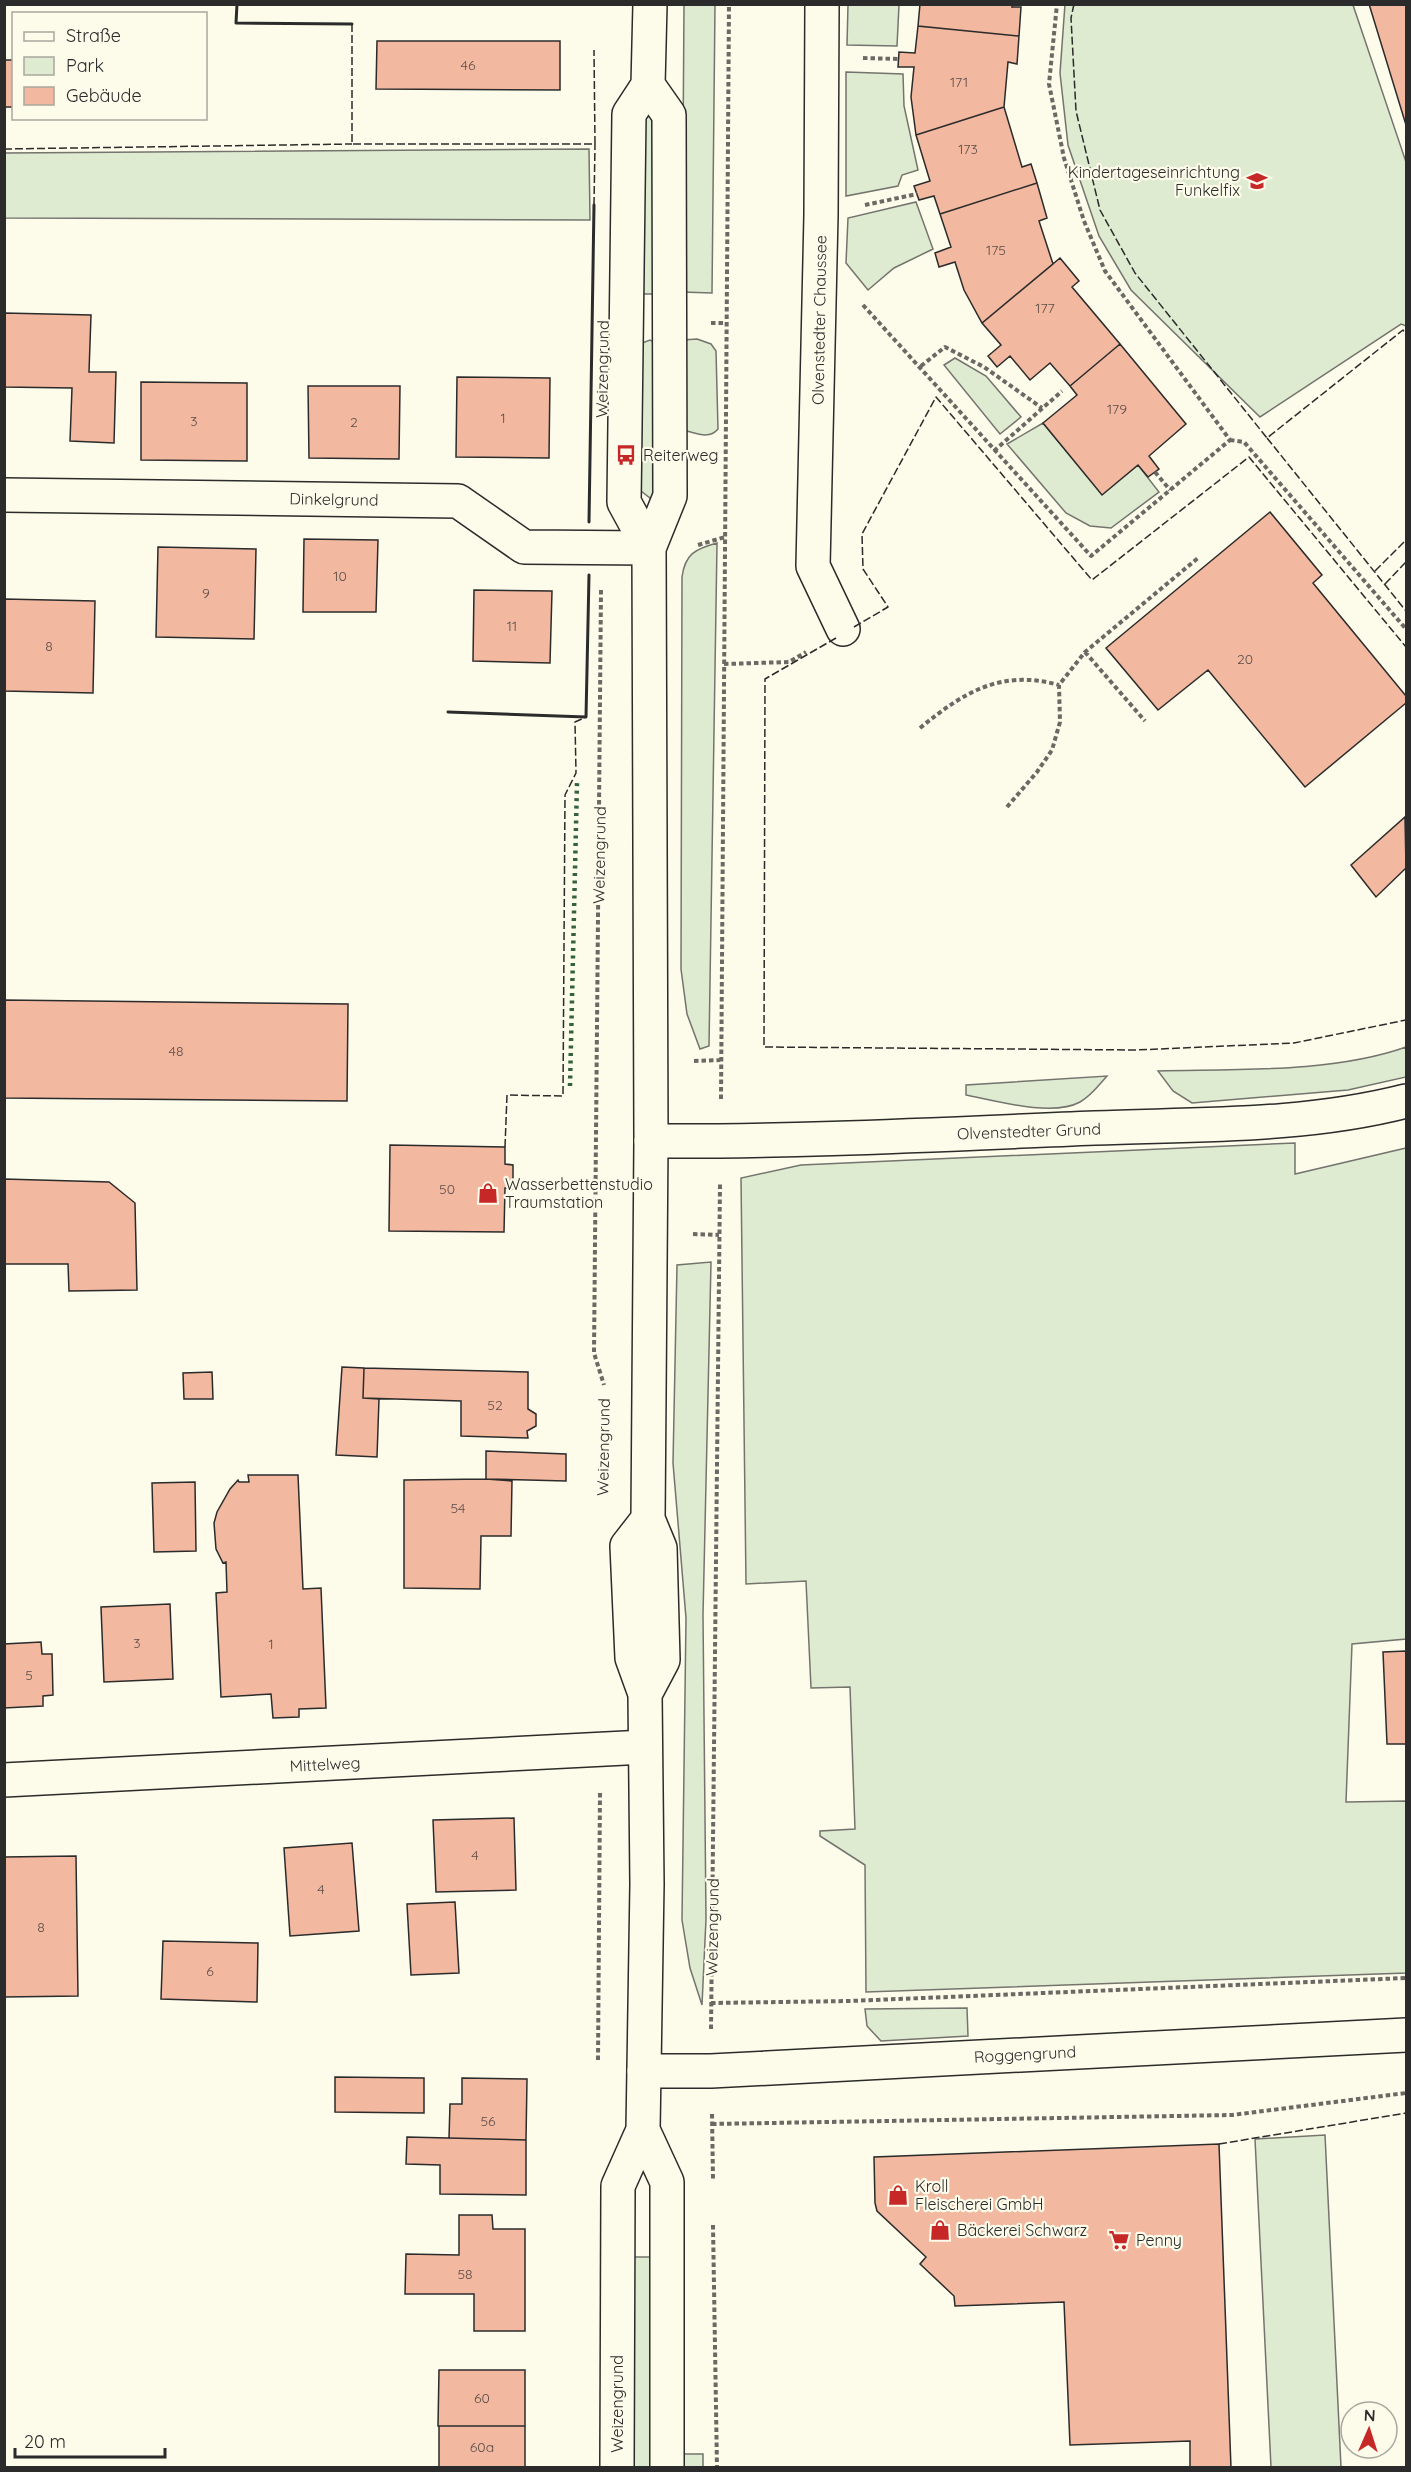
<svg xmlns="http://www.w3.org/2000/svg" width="1411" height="2472" font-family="Quicksand,sans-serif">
  <rect width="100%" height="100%" fill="#fdfbea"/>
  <path fill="#deebd1" stroke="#74746e" stroke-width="1.5" d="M 1065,4 L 1353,5 L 1406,162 L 1406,326 L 1401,324 L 1260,417 L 1131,290 L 1099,236 L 1068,145 L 1060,73 Z
    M 684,5 L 715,5 L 712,293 L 682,292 Z
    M 848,5 L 899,5 L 897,46 L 847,45 Z
    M 846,72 L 903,74 L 904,106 L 918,170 L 902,175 L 898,186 L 846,196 Z
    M 641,116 L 656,116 L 656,294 L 640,294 Z
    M 589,149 L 590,220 L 5,218 L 5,153 Z
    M 916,202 L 933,249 L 894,268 L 868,290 L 846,263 L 848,218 Z
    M 697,339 L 711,344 L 716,351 L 718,429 C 709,440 696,433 683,430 L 683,340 Z
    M 650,340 L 656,344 L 657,494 L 650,498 L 641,491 L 642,343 Z
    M 955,358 L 986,376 L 1021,417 L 1000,434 L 944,365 Z
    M 1043,423 L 1102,494 L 1138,465 L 1159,492 L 1111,528 L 1090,526 L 1066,513 L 1007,444 Z
    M 717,543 L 709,1046 L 700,1049 L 687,1014 L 681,969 L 682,577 C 685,554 695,549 717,543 Z
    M 1406,1047 L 1406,1077 L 1348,1090 L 1192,1103 L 1173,1091 L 1158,1071 C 1236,1069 1333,1073 1406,1047 Z
    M 1107,1076 C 1099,1085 1091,1096 1080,1102 C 1053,1117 996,1101 966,1095 L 966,1085 Z
    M 1295,1143 L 1295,1174 L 1406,1148 L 1406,1639 L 1352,1644 L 1346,1802 L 1406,1801 L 1406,1973 L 866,1992 L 865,1865 L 820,1836 L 820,1831 L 855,1829 L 850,1687 L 811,1688 L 806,1581 L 746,1584 L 741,1178 L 801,1165 Z
    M 711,1262 L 703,1615 L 706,1919 L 702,2005 L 690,1968 L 682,1920 L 686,1618 L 673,1463 L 677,1265 Z
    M 967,2008 L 968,2036 L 881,2041 L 867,2026 L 865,2009 Z
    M 1325,2135 L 1341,2467 L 1271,2467 L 1255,2139 Z
    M 630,2257 L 653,2257 L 653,2467 L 629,2468 Z
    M 680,2454 L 703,2454 L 703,2467 L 680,2468 Z"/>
  <path fill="#f2b8a0" stroke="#2b2b2b" stroke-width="1.5" d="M 920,4 L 1013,4 L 1012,7 L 1021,7 L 1019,36 L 918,26 Z
    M 1369,4 L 1406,4 L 1406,125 Z
    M 918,26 L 1019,36 L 1017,64 L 1008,62 L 1004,107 L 916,135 L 911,97 L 914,67 L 898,67 L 899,52 L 915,53 Z
    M 377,41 L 560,41 L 560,90 L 376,89 Z
    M 4,60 L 14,60 L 14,107 L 4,107 Z
    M 1004,107 L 1022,167 L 1031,164 L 1037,183 L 940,214 L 934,196 L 919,200 L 914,186 L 930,181 L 916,135 Z
    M 1037,183 L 1047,218 L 1039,221 L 1053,264 L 982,323 L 964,290 L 955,262 L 939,267 L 935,253 L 951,247 L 940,214 Z
    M 1060,258 L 1079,281 L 1072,287 L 1120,344 L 1070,386 L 1050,363 L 1030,380 L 1010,356 L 997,367 L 988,356 L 1001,345 L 982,323 Z
    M 4,313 L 91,315 L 89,372 L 116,372 L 114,443 L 70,441 L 72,388 L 4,387 Z
    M 1120,344 L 1186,424 L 1149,456 L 1159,469 L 1148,477 L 1138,465 L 1102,495 L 1043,423 L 1077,395 L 1070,386 Z
    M 457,377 L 550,378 L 549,458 L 456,457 Z
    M 141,382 L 247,383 L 247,461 L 141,460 Z
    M 308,386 L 400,386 L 399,459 L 309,458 Z
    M 1270,512 L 1322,575 L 1313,583 L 1406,696 L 1406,703 L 1305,787 L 1208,670 L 1158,710 L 1106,648 Z
    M 304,539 L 378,540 L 376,612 L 303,612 Z
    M 158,547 L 256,549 L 254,639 L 156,637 Z
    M 474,590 L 552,591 L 550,663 L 473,661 Z
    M 4,599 L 95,601 L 93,693 L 4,691 Z
    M 1405,817 L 1406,868 L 1376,897 L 1351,865 Z
    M 4,1000 L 348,1004 L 347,1101 L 4,1098 Z
    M 390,1145 L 505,1147 L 505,1164 L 513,1165 L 513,1189 L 505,1188 L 504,1232 L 389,1231 Z
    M 4,1179 L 109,1182 L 135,1203 L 137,1290 L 69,1291 L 68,1264 L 4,1264 Z
    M 342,1367 L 364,1368 L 363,1398 L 379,1399 L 377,1457 L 336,1455 Z
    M 364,1368 L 528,1372 L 528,1409 L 536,1414 L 536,1426 L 527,1431 L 528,1438 L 461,1436 L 461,1401 L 363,1398 Z
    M 212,1372 L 213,1399 L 184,1399 L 183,1373 Z
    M 486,1451 L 566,1454 L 566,1481 L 486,1479 Z
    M 248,1475 L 298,1475 L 303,1589 L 321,1588 L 326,1708 L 299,1709 L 299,1717 L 273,1718 L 271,1694 L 221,1697 L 216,1593 L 227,1592 L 226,1562 L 223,1563 L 216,1549 L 214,1523 L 217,1512 L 230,1489 L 238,1480 L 239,1482 L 249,1482 Z
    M 486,1479 L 512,1481 L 511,1536 L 481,1536 L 480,1589 L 404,1588 L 404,1480 Z
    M 195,1482 L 196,1551 L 154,1552 L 152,1483 Z
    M 170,1604 L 173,1679 L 104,1682 L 101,1607 Z
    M 41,1642 L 42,1654 L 52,1654 L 53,1695 L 43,1696 L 43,1706 L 4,1708 L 4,1644 Z
    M 1406,1651 L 1406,1744 L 1387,1744 L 1383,1652 Z
    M 514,1818 L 516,1890 L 436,1892 L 433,1820 Z
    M 352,1843 L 359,1931 L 290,1936 L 284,1848 Z
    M 76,1856 L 78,1996 L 4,1997 L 4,1857 Z
    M 455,1902 L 459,1973 L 411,1975 L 407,1904 Z
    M 163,1941 L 258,1943 L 257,2002 L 161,1999 Z
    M 335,2077 L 424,2078 L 424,2113 L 335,2112 Z
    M 462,2078 L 527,2079 L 526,2140 L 449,2138 L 450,2104 L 462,2104 Z
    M 407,2137 L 526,2140 L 526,2195 L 440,2194 L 440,2165 L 406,2164 Z
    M 1219,2144 L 1231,2468 L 1190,2468 L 1190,2441 L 1070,2445 L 1064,2302 L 955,2306 L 954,2296 L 920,2264 L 926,2257 L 877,2211 L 875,2203 L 874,2157 Z
    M 459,2215 L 492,2215 L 493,2229 L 525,2229 L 525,2331 L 474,2331 L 474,2294 L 405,2294 L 406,2254 L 459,2255 Z
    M 439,2370 L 525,2370 L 525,2426 L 438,2426 Z
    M 439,2426 L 525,2426 L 525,2468 L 439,2468 Z"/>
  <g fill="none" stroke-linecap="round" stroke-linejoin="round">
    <g stroke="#2b2b2b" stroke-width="36">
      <path id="minor" d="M 822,4 L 821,215 L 813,566 L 843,629
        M 4,495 L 458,501 L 524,547 L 649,548
        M 651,1141 C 799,1142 947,1134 1095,1128 C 1200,1124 1304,1127 1406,1101
        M 4,1780 L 645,1747
        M 644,2071 L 711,2071 L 1406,2035"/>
    </g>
    <g stroke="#2b2b2b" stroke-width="36">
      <path id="major" d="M 649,548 L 624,502 L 629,114 L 648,85 L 650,4
        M 645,1694 L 663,1660 L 660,1548 L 648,1519 L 651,1141 L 649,548 L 670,496 L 669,115 L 648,85
        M 643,2130 L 667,2182 L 667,2468
        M 617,2468 L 618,2186 L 643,2130 L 647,1884 L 645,1694 L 632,1658 L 627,1546 L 648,1519"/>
    </g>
    <path stroke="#6a6964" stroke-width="4" stroke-dasharray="4.5 3" stroke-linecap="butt" d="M 863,58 L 899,59
      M 865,205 L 917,194
      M 863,305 L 1091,556 L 1230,440 L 1105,271 L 1084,221 L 1064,158 L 1049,84 L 1057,4
      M 711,323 L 726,323
      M 921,366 L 945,347 L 984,367 L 1042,408
      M 1230,440 L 1244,442 L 1406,629
      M 994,451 L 1062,391
      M 1155,472 L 1170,490
      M 698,545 L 725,537
      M 601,590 L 594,1353 L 604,1385
      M 1085,652 L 1145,721
      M 724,664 L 789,662 L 806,652
      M 920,728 C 964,692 1001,669 1059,685
      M 1007,807 L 1037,772 L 1052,750 L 1060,722 L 1059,685 L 1085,652 L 1198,558
      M 694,1061 L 720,1060
      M 721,1099 L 729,4
      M 693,1234 L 719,1235
      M 711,2003 L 850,2001 L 1406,1978
      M 711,2029 L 720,1184
      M 598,2060 L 600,1792
      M 712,2114 L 713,2179
      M 712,2124 L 1232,2115 L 1406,2093
      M 713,2225 L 717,2468"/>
    <use href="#minor" stroke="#fdfbea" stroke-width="33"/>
    <use href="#major" stroke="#fdfbea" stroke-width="33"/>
    <path stroke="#34623c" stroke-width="4.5" stroke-dasharray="3 4.5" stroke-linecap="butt" d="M 570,1086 L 577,783"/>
    <path stroke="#2b2b2b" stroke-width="1.5" stroke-dasharray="8 3" stroke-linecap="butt" d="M 1074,4 L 1071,18 L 1076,111 L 1100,210 L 1135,273 L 1267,438 L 1403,330 L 1406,335
      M 352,24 L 352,144 L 595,144 L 594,50
      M 4,149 L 352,144
      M 594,205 L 595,144
      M 1267,438 L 1406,611
      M 1375,571 L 1406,540
      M 1385,584 L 1406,562
      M 854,627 L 888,607 L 863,569 L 862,534 L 936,397 L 1092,580 L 1249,457 L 1406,647
      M 836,638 L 765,679 L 764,1047 L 1136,1050 L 1294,1043 L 1406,1020
      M 505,1147 L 507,1095 L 563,1096 L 565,795 L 576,773 L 575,722 L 586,717
      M 1219,2144 L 1406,2113"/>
    <path stroke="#2b2b2b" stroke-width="3" d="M 237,4 L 236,23 L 352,24
      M 589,522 L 594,205
      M 448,712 L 586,717 L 589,575"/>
  </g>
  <defs>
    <g id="school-bare" transform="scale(1.62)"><path d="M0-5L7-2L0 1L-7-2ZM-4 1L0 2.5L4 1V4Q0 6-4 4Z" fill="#c62828" stroke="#fdfbea" stroke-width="2.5" paint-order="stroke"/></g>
    <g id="bus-bare" transform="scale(1.62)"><path d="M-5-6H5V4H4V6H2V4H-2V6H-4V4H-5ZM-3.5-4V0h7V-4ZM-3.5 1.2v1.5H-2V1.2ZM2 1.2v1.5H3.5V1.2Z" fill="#c62828" stroke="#fdfbea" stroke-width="2.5" paint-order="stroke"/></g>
    <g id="shop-bare" transform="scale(1.62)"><path d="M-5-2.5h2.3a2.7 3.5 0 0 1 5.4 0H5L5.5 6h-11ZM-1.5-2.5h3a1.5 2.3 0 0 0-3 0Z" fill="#c62828" stroke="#fdfbea" stroke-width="2.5" paint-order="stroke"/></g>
    <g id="supermarket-bare" transform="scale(1.62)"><path d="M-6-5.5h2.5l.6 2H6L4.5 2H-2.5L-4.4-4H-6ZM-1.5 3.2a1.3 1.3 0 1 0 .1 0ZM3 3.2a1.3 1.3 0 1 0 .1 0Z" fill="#c62828" stroke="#fdfbea" stroke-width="2.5" paint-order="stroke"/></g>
  </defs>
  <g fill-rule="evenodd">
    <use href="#school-bare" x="1257" y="181"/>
    <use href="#bus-bare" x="626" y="455"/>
    <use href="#shop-bare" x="488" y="1193"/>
    <use href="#shop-bare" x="898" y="2195"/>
    <use href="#shop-bare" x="940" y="2230"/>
    <use href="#supermarket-bare" x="1119" y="2240"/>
  </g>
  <g text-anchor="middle" stroke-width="4.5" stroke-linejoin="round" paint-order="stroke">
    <g font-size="14" fill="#5d4e48">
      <text x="468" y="70">46</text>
      <text x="959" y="87">171</text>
      <text x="968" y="154">173</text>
      <text x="996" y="255">175</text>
      <text x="1045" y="313">177</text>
      <text x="1117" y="414">179</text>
      <text x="503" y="423">1</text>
      <text x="194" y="426">3</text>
      <text x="354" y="427">2</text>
      <text x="340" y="581">10</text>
      <text x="206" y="598">9</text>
      <text x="512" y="631">11</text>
      <text x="49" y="651">8</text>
      <text x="1245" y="664">20</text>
      <text x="176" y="1056">48</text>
      <text x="447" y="1194">50</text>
      <text x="495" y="1410">52</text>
      <text x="458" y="1513">54</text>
      <text x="137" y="1648">3</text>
      <text x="271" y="1649">1</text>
      <text x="29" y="1680">5</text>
      <text x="475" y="1860">4</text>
      <text x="321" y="1894">4</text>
      <text x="41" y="1932">8</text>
      <text x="210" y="1976">6</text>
      <text x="488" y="2126">56</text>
      <text x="465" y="2279">58</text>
      <text x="482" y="2403">60</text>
      <text x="482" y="2452">60a</text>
    </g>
    <g font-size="16" fill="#2b2b2b" stroke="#fdfbea" text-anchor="start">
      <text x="1240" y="178" text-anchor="end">Kindertageseinrichtung<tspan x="1240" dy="18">Funkelfix</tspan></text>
      <text x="643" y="461">Reiterweg</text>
      <text x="505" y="1190">Wasserbettenstudio<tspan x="505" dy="18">Traumstation</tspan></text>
      <text x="915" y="2192">Kroll<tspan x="915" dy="18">Fleischerei GmbH</tspan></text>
      <text x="957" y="2236">Bäckerei Schwarz</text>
      <text x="1136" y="2246">Penny</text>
    </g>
    <g font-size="16" fill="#2b2b2b" stroke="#fdfbea">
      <text transform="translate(819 320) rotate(-89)" y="6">Olvenstedter Chaussee</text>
      <text transform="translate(602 369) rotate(-89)" y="6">Weizengrund</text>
      <text transform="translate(334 499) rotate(1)" y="6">Dinkelgrund</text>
      <text transform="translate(599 855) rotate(-89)" y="6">Weizengrund</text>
      <text transform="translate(1029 1131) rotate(-2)" y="6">Olvenstedter Grund</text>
      <text transform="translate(603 1447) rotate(-89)" y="6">Weizengrund</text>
      <text transform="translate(325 1764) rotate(-3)" y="6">Mittelweg</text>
      <text transform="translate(712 1927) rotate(-89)" y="6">Weizengrund</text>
      <text transform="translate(1025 2054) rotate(-3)" y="6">Roggengrund</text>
      <text transform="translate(617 2404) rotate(-90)" y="6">Weizengrund</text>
    </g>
  </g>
  <rect width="1411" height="2472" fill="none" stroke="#2b2b2b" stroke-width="12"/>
  <rect x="12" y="12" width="195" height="108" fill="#fdfbea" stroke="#a9a89e" stroke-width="1.5"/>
  <rect x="24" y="32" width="30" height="9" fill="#fdfbea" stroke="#a9a89e" stroke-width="1.5"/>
  <text x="66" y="42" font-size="18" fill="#2b2b2b">Straße</text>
  <rect x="24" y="57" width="30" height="18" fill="#deebd1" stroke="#a9a89e" stroke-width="1.5"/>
  <text x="66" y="72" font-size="18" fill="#2b2b2b">Park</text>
  <rect x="24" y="87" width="30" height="18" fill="#f2b8a0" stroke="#a9a89e" stroke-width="1.5"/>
  <text x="66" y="102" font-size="18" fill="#2b2b2b">Gebäude</text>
  <g transform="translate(1369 2430) rotate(3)"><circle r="28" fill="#fdfbea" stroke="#a9a89e" stroke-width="1.5"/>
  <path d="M0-4.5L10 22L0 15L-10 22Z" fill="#c62828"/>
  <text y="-9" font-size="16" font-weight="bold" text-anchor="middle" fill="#2b2b2b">N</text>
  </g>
  <path d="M15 2448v9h150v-9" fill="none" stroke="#2b2b2b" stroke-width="3"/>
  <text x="24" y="2448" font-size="18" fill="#2b2b2b" stroke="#fdfbea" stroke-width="4.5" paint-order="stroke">20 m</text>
</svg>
